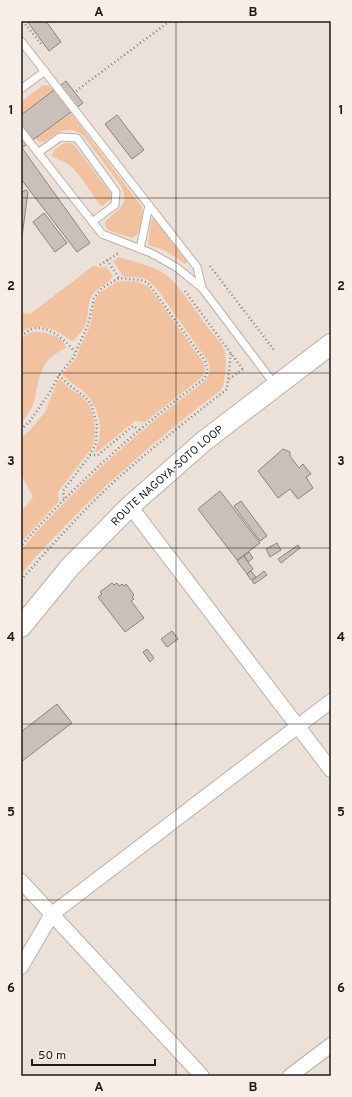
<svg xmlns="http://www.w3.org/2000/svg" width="352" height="1097" font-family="Overpass,sans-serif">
  <rect width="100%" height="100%" fill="#ebe1d9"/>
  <path fill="#f1c1a0" d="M 46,85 L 51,87 L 142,207 C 143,216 142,234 132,238 L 110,231 C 106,229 104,225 106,221 C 117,209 131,206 121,186 L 83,135 C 58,119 52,146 38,141 L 21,119 L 21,102 L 42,86 Z
    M 64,143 L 71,143 L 75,146 L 111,194 L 111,199 L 103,206 L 100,205 C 92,194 80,173 69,165 C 64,161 57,160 52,156 L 54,150 Z
    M 153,218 L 154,218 L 187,262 L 185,264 L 166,251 L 149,245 L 148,243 L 151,220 Z
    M 119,257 C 134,262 151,265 165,274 C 179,284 198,314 209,329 C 214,335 221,342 224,349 C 228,356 225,384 221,390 C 147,446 81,504 21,574 L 21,550 C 75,487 139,430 205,381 C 211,373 211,368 207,360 L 157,289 C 144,274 140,279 123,276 L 113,261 Z
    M 93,266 L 104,268 L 106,266 L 113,276 C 108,285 97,287 92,295 C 87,304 89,314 86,323 C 84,330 78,336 73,341 C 68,339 65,336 60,333 C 47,326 34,324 21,332 L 21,313 L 30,314 Z
    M 125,281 L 138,282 L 149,287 L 203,362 C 205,368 206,371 202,377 L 145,422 L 135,421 L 97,452 L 95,450 C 105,435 99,405 85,393 C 78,386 70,383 63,375 L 64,372 L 75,359 L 90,326 L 94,303 L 97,297 L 102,291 L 117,282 Z
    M 33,332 C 44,332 63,335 66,348 C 60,351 54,354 50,358 C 38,370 38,387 34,402 C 31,410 26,417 21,424 L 21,339 L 28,334 Z
    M 59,379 C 63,381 65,385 69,388 C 74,392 81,395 86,401 C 95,411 98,438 91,449 L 58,492 L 59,501 L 21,542 L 21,512 L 33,497 L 21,474 L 21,438 L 31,429 L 45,412 L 58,380 Z"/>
  <path fill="#cbc0b9" stroke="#8d837d" d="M 27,21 L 46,21 L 61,42 L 49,51 Z
    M 66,81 L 83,103 L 22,148 L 90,243 L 77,252 L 21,179 L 21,115 Z
    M 117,115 L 144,150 L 132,159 L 105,124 Z
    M 21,188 L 22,192 L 26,190 L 28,192 L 21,244 Z
    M 44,213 L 67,243 L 55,252 L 33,222 Z
    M 283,449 L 290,452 L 290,456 L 299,468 L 303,464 L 311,474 L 306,477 L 313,488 L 298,499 L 290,489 L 278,498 L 258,471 Z
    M 220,491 L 260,543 L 237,560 L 198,509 Z
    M 241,501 L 267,536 L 260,541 L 234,506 Z
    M 277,543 L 281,550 L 270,557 L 266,549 Z
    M 298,545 L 300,548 L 281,563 L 278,559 Z
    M 249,552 L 253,558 L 248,562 L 244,556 Z
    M 244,556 L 253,569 L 247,574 L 237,561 Z
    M 251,571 L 256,577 L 251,580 L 247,574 Z
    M 264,571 L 267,575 L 254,584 L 252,581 Z
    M 112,583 L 114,585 L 117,583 L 119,586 L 122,584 L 124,586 L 126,584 L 134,595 L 132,597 L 134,599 L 131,601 L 144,618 L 125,632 L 98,597 L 102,594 L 100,592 Z
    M 172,631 L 178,639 L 167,647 L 161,639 Z
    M 147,649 L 154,658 L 150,662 L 143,652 Z
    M 57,704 L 72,723 L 21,762 L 21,732 Z"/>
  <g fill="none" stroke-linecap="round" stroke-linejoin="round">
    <g stroke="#bab0a9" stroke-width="9">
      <path id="lane" d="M 21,41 L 197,267 L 202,288
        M 21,89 L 45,71
        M 21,131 L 102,234 L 151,253 L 176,267 L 202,288 L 275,385
        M 38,153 L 60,137 L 77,138 L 116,192 L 115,205 L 92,222
        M 140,249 L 149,205"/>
    </g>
    <g stroke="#bab0a9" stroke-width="16">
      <path id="street" d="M 130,506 L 331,770
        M 21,881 L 202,1076
        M 21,967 L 52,914 L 331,701
        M 290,1076 L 331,1045"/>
    </g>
    <g stroke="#bab0a9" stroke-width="22">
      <g id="secondary">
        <path id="s1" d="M 21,627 L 70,567 L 130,506 L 204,441 L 331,344"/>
      </g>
    </g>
    <path stroke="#88827c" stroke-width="2.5" stroke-dasharray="1 3" stroke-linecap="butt" d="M 23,21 L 41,44
      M 76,91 L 170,21
      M 107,260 L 119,278
      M 100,265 L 117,254 L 120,255
      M 210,266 L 274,350
      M 185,291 L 244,371
      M 21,336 C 25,333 30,329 35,328 C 50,326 67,342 75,352
      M 59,375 L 69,385 L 85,397 L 91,404 L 97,425 L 96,443 L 90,455 L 63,491 L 64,499
      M 229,379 L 243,369
      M 21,430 L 30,421 L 50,392 L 59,375 L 73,358 L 88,325 L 94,298 L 102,288 L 119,278 L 141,280 L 148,283 L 205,361 C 208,369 208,372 204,379 C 138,428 75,484 21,546
      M 90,455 L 98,455 L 133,426 L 140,430
      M 21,580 C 54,543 87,505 125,472 C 158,443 193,416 227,389 L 231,353"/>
    <use href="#lane" stroke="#fff" stroke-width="7"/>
    <use href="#street" stroke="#fff" stroke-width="14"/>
    <use href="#secondary" stroke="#fff" stroke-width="20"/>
  </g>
  <path fill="none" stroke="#1e1b18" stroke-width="1" stroke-opacity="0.55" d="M 176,21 L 176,1076M 21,198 L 331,198M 21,373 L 331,373M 21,548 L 331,548M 21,724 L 331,724M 21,900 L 331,900"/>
  <g text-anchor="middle" stroke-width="3" stroke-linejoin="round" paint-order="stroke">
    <g font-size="11" fill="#1e1b18" stroke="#f8eee7">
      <text dy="4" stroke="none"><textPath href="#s1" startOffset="211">ROUTE NAGOYA-SOTO LOOP</textPath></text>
    </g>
  </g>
  <rect width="352" height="1097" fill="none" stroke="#f8eee7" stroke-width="44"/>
  <path d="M32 1059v6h123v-6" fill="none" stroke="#1e1b18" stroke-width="2"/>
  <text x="38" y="1059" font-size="12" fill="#1e1b18" stroke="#f8eee7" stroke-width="3" paint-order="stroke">50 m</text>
  <rect x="22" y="22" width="308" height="1053" fill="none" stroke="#1e1b18" stroke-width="1.5"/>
  <g font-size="13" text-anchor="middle" font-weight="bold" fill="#1e1b18">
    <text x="99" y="16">A</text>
    <text x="253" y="16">B</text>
    <text x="11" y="114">1</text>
    <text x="341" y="114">1</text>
    <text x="11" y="290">2</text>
    <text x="341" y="290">2</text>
    <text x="11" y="465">3</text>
    <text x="341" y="465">3</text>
    <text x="11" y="641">4</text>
    <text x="341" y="641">4</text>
    <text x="11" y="816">5</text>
    <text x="341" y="816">5</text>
    <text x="11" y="992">6</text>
    <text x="341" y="992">6</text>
    <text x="99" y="1091">A</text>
    <text x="253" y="1091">B</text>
  </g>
</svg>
